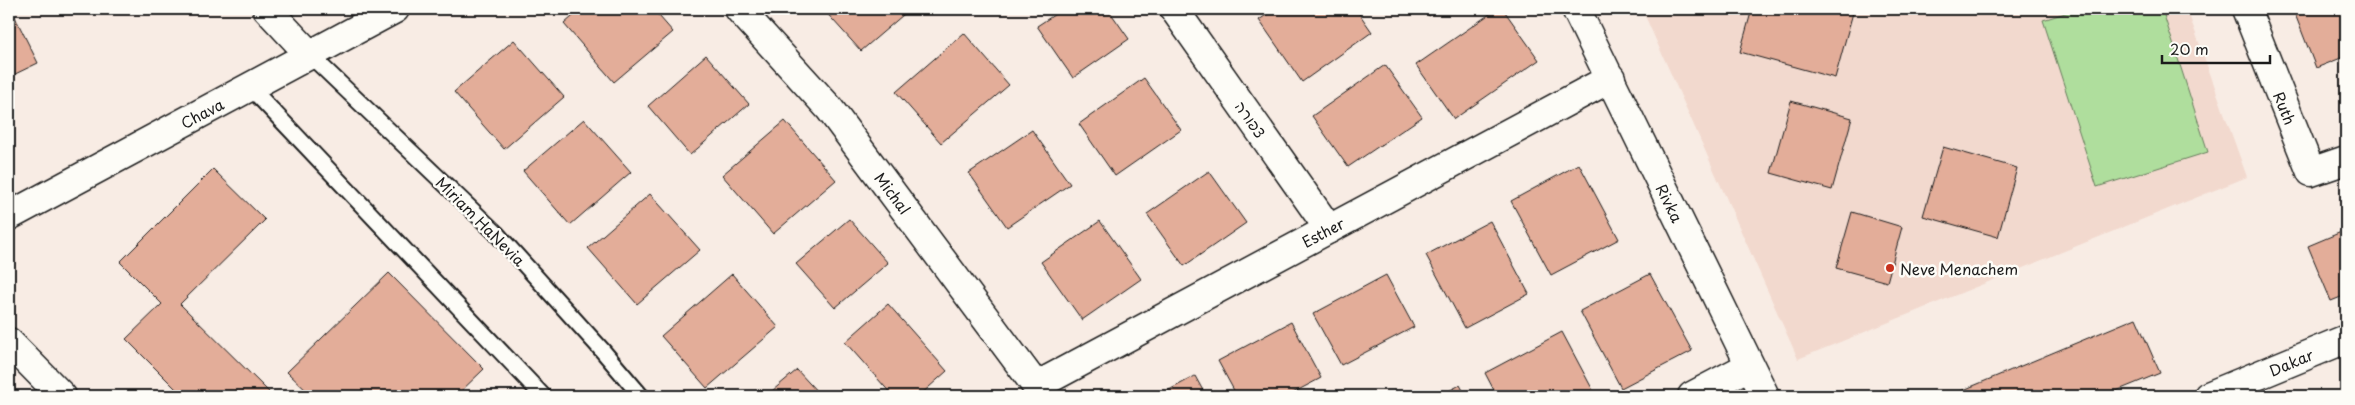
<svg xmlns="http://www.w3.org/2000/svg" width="2355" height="405" font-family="'Playpen Sans','Playpen Sans Hebrew',sans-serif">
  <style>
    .built { fill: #f2d9ce }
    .green { fill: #afde9d; stroke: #667d5c }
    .building { fill: #e3ad99; stroke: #1c1c1c }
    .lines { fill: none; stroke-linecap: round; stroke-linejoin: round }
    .lane-casing { stroke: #1c1c1c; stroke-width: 19 }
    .street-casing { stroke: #1c1c1c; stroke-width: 31 }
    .secondary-casing { stroke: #1c1c1c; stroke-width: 31 }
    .lane { stroke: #fdfcf7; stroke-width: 15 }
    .street { stroke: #fdfcf7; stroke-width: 28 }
    .secondary { stroke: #fdfcf7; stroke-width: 28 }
    .poi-dot { fill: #c8321e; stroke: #fdfcf7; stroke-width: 2 }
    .labels { text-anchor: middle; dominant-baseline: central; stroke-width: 5; stroke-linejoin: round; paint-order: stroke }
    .street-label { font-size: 15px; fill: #1c1c1c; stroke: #fdfcf7 }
    .poi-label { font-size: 15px; fill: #1c1c1c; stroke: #fdfcf7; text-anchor: start }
  </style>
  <rect width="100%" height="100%" fill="#f8ece4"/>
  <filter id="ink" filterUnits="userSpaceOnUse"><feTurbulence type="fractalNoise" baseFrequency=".02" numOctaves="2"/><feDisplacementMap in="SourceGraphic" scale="10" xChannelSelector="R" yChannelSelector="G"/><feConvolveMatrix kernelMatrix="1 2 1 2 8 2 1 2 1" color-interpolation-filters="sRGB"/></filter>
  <g filter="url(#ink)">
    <polygon class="built" points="1642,9 2187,9 2247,177 1798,359"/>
    <polygon class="green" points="2078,9 2162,9 2208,152 2097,187 2043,20"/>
    <g class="building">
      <polygon points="9,9 11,9 38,63 9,77"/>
      <polygon points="581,9 653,9 673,32 614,82 564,24"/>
      <polygon points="823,9 910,9 861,51"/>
      <polygon points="1063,9 1108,9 1129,39 1073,78 1037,26"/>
      <polygon points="1275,9 1356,9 1372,32 1302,82 1259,20"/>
      <polygon points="1423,9 1439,9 1429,16"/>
      <polygon points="1497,9 1503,9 1539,60 1454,119 1416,65"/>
      <polygon points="1752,9 1854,9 1835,78 1740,52"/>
      <polygon points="2293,9 2346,9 2346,56 2316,68"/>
      <polygon points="964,33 1009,85 941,143 896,92"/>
      <polygon points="514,40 564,97 504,149 454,92"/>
      <polygon points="706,55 749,104 690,155 648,106"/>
      <polygon points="1385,65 1422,117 1348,167 1312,116"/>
      <polygon points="1144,78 1181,130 1115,176 1079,124"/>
      <polygon points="1791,101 1852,118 1832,190 1771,173"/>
      <polygon points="584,119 631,172 570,225 523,171"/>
      <polygon points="785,121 836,180 773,234 722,175"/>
      <polygon points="1032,130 1070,184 1007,227 969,173"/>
      <polygon points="1943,147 2017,168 1998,237 1923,216"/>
      <polygon points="1579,164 1619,239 1551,275 1511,201"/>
      <polygon points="213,169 265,220 180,304 269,392 266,396 183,396 126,339 162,304 120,262"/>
      <polygon points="1209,171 1246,223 1184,266 1147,214"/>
      <polygon points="650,194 700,250 637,304 588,248"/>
      <polygon points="1852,212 1902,227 1887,282 1836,268"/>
      <polygon points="849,219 888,263 835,308 796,264"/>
      <polygon points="1100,221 1141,279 1082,320 1041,262"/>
      <polygon points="1490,221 1529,294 1465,328 1426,255"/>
      <polygon points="2346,230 2346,295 2331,301 2308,246"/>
      <polygon points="389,273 484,369 456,396 312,396 287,372"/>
      <polygon points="732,274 778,327 707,388 661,336"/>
      <polygon points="1650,274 1692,351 1621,388 1580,311"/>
      <polygon points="1386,275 1414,327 1341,365 1313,314"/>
      <polygon points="888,304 947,371 919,396 893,396 845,342"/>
      <polygon points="2136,318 2160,373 2104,396 1949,396"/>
      <polygon points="1291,322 1321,378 1287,396 1237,396 1218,361"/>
      <polygon points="1562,332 1596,396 1497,396 1485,373"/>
      <polygon points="797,370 821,396 766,396"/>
      <polygon points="1195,376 1206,396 1158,396"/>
      <polygon points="1460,385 1466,396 1439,396"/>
    </g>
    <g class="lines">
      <defs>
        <g id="lane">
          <polyline points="310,55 496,233 602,350 641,396"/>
          <polyline points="250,87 543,396"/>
        </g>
        <g id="street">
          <polyline points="267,9 310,55"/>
          <polyline points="739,9 829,108 1036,386 1611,78"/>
          <polyline points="1174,9 1329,229"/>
          <polyline points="1576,9 1765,396"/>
          <polyline points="2246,9 2311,172 2346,160"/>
          <polyline points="1692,396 1749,366"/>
          <polyline points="2208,396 2346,339"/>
        </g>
        <g id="secondary">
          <polyline points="9,216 395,9"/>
          <polyline points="9,342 62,396"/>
        </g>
      </defs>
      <use href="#lane" class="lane-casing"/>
      <use href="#street" class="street-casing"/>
      <use href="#secondary" class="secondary-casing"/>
      <use href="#lane" class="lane"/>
      <use href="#street" class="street"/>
      <use href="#secondary" class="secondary"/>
    </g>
  </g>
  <circle class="poi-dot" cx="1890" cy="268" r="5"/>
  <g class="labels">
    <g class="street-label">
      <text transform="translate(2285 108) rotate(68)">Ruth</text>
      <text transform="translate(202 113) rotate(-28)">Chava</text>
      <text transform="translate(1251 119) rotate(55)">צפורה</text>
      <text transform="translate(893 193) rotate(53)">Michal</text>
      <text transform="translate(1670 203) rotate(64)">Rivka</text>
      <text transform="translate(481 221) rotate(45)">Miriam HaNevia</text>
      <text transform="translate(1323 232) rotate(-28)">Esther</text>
      <text transform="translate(2291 362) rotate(-23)">Dakar</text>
    </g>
    <g class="poi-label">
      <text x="1900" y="268">Neve Menachem</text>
    </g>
  </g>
  <rect width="2355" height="405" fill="none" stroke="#fdfcf7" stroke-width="30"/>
  <rect x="15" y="15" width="2325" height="375" fill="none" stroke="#1c1c1c" stroke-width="2" filter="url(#ink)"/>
  <path d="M2162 55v8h108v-8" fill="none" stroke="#1c1c1c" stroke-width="2.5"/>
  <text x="2170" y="55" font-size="15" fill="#1c1c1c" stroke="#fdfcf7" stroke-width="4" paint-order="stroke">20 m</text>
</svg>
